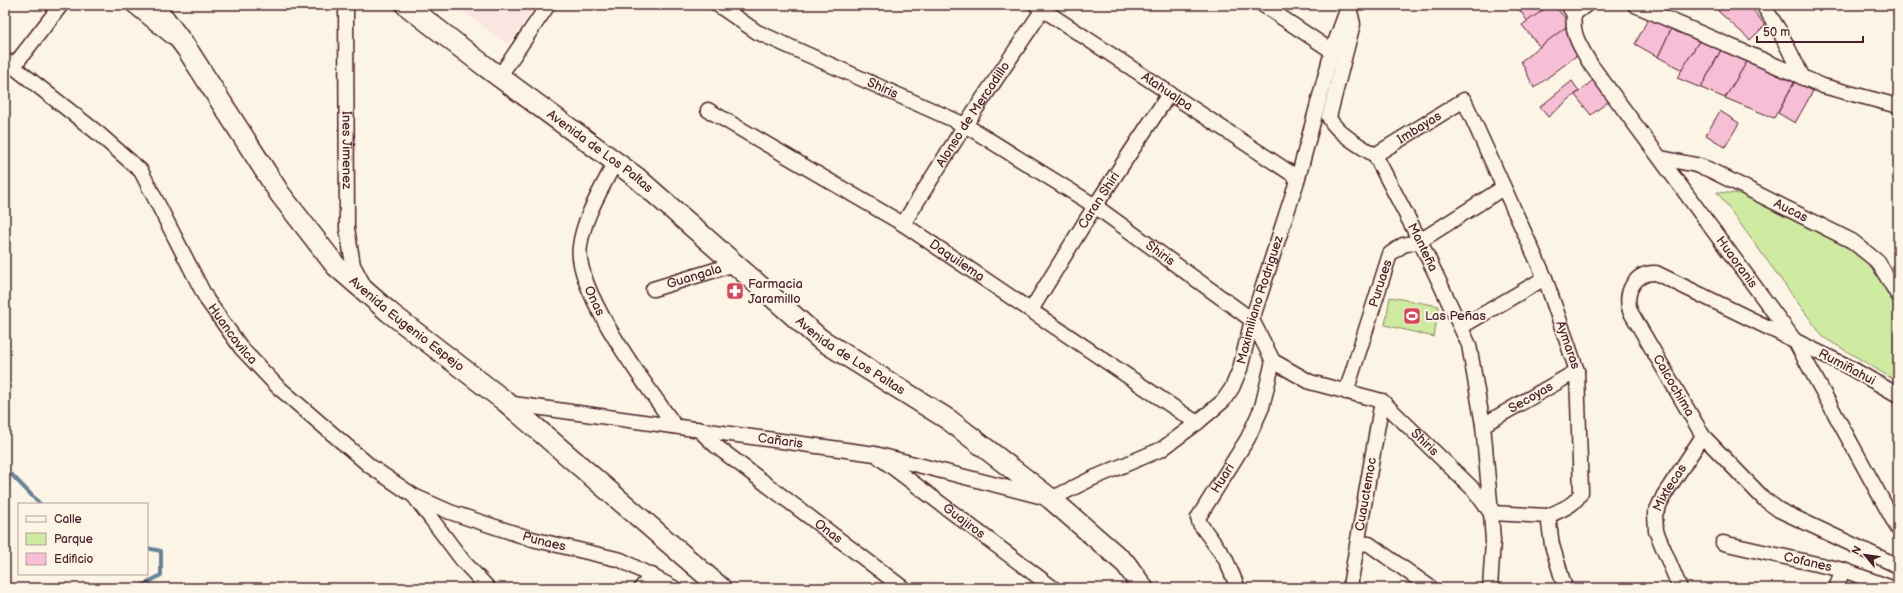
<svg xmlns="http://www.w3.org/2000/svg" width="1903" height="593" font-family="'Balsamiq Sans',sans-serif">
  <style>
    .built { fill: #fae5e0 }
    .green { fill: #cfeaa1; stroke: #8c8466 }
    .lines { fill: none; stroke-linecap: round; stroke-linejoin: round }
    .stream { stroke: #698297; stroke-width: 4 }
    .building { fill: #f7bfd5; stroke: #4a1f2b }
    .street-casing { stroke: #4a1f2b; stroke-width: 17 }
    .secondary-casing { stroke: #4a1f2b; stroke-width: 23 }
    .street { stroke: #fcf5e5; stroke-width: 14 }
    .secondary { stroke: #fcf5e5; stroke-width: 20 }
    .labels { text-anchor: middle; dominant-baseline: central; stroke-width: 4; stroke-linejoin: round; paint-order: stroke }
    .street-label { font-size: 13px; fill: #4a1f2b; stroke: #fcf5e5 }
    .poi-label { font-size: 13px; fill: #4a1f2b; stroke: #fcf5e5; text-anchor: start }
  </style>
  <rect width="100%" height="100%" fill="#fcf5e5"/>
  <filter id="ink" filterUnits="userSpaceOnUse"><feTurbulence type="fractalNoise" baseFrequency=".025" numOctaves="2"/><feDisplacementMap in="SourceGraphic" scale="8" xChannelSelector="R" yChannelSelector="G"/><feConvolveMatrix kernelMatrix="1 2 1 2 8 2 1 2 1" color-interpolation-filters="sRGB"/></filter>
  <g filter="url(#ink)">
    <polygon class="built" points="455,5 536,5 508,45"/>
    <g class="green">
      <polygon points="1717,192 1741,194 1874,261 1898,298 1898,382 1823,337"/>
      <polygon points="1390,297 1439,306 1434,337 1385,325"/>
    </g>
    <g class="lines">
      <g class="stream">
        <polyline points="5,475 12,475 40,504"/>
        <polyline points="138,588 161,575 161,551 147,548"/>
      </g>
    </g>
    <g class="building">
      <polygon points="1525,5 1550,5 1528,22 1519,9"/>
      <polygon points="1550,5 1554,5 1570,24 1540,47 1522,25"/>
      <polygon points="1727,5 1749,5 1765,25 1750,40 1718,11"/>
      <polygon points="1649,17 1671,29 1658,57 1635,44"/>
      <polygon points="1570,24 1580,53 1534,88 1521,61"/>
      <polygon points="1671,29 1699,41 1682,70 1658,57"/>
      <polygon points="1699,41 1721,50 1701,88 1677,78"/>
      <polygon points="1721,50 1748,60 1725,98 1701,88"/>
      <polygon points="1748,60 1795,81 1774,118 1725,98"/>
      <polygon points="1598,76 1614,97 1591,115 1575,95"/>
      <polygon points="1572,81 1579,91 1548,117 1540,107"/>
      <polygon points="1795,81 1813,91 1795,123 1778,113"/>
      <polygon points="1720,111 1739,123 1725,147 1706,135"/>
    </g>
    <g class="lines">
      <defs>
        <g id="street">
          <polyline points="133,5 171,36"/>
          <path id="s1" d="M346,5L347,228L353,265L364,286"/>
          <path id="s2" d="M718,5L757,32L965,125L1095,206L1252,320L1273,361L1310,382L1382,401L1474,490L1491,513"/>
          <path id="s3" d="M1036,5L1298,178"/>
          <polyline points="1263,5 1332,51"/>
          <path id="s4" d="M1568,5L1574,14C1571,35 1581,47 1591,65L1795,341L1898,529"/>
          <polyline points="1635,5 1823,86 1898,106"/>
          <polyline points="1763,5 1779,30 1803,78"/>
          <path id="s5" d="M1349,7L1353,24L1329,117C1334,131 1361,147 1375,155L1420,241L1469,345L1483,425L1491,513L1493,541L1490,588"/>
          <polyline points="1574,14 1586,5"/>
          <path id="s6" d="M5,60L99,134L141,171L207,300L242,349L277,386L321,424L370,466L414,496L463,561L488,588"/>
          <polyline points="13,67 61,5"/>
          <polyline points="499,77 548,5"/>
          <path id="s7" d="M708,110L903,224L1197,423"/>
          <path id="s8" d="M1375,155L1464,100L1545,278L1577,371L1581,492C1575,506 1560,510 1548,516L1552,545L1565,588"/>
          <path id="s9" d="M1661,158L1696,165L1708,169L1852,241L1878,262L1898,295"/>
          <path id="s10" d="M615,162C602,189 584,216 580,246C573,290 649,389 675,426"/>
          <path id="s11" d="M903,224L965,125L1046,5"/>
          <path id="s12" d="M653,289L735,264"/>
          <path id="s13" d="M1031,310L1095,206L1169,94"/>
          <polyline points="1461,327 1545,278"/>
          <path id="s14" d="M1346,392L1390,254L1403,245L1420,241L1503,188"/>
          <path id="s15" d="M1898,395L1847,366L1656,273C1635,272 1624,292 1630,311L1703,436L1764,499L1779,510L1898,566"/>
          <path id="s16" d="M506,403L875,454L1051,499L1091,479L1162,449L1197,423L1223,401L1232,388L1240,369L1252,320L1298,178L1332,51L1349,5"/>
          <path id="s17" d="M1483,425L1577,371"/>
          <path id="s18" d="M698,429L716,446L903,588"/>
          <path id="s19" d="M880,458L1053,588"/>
          <path id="s20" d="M416,497L450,512L532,539L621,560L674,588"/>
          <polyline points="1491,513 1548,516"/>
          <polyline points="1358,543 1369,544 1431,588"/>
          <path id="s21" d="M1723,543L1843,570L1892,588"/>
          <polyline points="641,588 652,575"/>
          <path id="s22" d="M1238,588L1225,558L1200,524L1198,518L1248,438L1262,407L1273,361"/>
          <path id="s23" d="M1351,588V580L1382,401"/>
          <path id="s24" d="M1680,588L1656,531L1655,514L1664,495L1703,436"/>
          <polyline points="1836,588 1843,570"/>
        </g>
        <g id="secondary">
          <path id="s25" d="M154,5L187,49L280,194L336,266L389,312L506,402L721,588"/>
          <path id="s26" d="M406,5L486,67L636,177L820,339L949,420L1051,499L1126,564L1143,588"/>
        </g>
      </defs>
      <use href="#street" class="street-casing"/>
      <use href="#secondary" class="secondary-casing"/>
      <use href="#street" class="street"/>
      <use href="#secondary" class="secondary"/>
    </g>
  </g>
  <defs>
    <symbol id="pharmacy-square" viewBox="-11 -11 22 22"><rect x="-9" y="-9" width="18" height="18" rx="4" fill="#d1495b" stroke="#fcf5e5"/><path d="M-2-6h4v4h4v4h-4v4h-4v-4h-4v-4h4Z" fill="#fff"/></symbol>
    <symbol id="stadium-square" viewBox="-11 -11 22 22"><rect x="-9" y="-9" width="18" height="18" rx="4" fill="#d1495b" stroke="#fcf5e5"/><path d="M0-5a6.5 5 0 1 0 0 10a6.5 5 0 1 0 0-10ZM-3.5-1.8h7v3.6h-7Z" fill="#fff"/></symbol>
  </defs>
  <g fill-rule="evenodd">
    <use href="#pharmacy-square" x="725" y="281" width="20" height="20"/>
    <use href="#stadium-square" x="1402" y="306" width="20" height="20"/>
  </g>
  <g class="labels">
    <g class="street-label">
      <text stroke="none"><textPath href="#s2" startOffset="185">Shiris</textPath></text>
      <text stroke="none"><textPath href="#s3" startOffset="157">Atahualpa</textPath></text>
      <text stroke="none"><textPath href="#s11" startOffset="130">Alonso de Mercadillo</textPath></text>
      <text stroke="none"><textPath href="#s8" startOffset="52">Imbayas</textPath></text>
      <text stroke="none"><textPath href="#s1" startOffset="145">Ines Jimenez</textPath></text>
      <text stroke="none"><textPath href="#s26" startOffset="243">Avenida de Los Paltas</textPath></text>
      <text stroke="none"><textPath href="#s13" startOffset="129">Caran Shiri</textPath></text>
      <text stroke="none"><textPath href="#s9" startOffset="141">Aucas</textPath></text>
      <text stroke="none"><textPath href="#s5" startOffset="278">Manteña</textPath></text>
      <text stroke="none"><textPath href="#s2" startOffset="509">Shiris</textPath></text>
      <text stroke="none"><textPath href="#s7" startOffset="291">Daquilema</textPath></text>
      <text stroke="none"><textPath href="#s4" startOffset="311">Huaoranis</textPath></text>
      <text stroke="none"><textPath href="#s12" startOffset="43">Guangala</textPath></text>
      <text stroke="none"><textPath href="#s14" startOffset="114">Puruaes</textPath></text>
      <text stroke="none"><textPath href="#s16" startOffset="862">Maximiliano Rodriguez</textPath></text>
      <text stroke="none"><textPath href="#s10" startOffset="149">Onas</textPath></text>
      <text stroke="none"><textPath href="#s25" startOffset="410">Avenida Eugenio Espejo</textPath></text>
      <text stroke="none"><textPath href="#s6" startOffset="363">Huancavilca</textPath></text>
      <text stroke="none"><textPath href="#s8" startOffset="371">Aymaras</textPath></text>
      <text stroke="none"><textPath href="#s26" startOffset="567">Avenida de Los Paltas</textPath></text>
      <text transform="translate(1847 367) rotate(28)">Rumiñahui</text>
      <text stroke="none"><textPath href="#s15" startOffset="412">Calcochima</textPath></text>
      <text stroke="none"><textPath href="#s17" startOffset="55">Secoyas</textPath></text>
      <text stroke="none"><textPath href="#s16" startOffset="277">Cañaris</textPath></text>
      <text stroke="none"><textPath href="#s2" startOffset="845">Shiris</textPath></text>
      <text stroke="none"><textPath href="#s22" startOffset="128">Huari</textPath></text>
      <text stroke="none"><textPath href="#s24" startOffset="109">Mixtecas</textPath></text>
      <text stroke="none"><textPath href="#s23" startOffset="95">Cuauctemoc</textPath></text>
      <text stroke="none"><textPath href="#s19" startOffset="105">Guajiros</textPath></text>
      <text stroke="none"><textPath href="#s18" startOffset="166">Onas</textPath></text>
      <text stroke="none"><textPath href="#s20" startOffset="136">Punaes</textPath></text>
      <text stroke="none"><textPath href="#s21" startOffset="87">Cofanes</textPath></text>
    </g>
    <g class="poi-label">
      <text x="748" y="284">Farmacia<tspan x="748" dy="15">Jaramillo</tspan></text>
      <text x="1425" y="316">Las Peñas</text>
    </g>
  </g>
  <rect width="1903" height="593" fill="none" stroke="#fcf5e5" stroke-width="20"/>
  <rect x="10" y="10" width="1883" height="573" fill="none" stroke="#4a1f2b" stroke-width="1.5" filter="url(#ink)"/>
  <rect x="18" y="503" width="130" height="72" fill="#fcf5e5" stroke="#b59f9b"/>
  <rect x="26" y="516" width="20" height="6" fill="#fcf5e5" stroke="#b59f9b"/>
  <text x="54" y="523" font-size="12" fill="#4a1f2b">Calle</text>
  <rect x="26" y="533" width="20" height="12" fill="#cfeaa1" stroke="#b59f9b"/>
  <text x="54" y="543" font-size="12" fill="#4a1f2b">Parque</text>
  <rect x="26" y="553" width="20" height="12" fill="#f7bfd5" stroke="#b59f9b"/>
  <text x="54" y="563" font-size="12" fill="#4a1f2b">Edificio</text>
  <g transform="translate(1865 555) rotate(299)" stroke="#fcf5e5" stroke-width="3" paint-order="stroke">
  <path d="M0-3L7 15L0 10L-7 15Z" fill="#4a1f2b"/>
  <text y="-6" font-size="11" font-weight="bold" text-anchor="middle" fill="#4a1f2b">N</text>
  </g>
  <path d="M1757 36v6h106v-6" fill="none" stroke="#4a1f2b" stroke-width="2"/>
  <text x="1763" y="36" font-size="12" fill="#4a1f2b" stroke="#fcf5e5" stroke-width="3" paint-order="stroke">50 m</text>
</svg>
